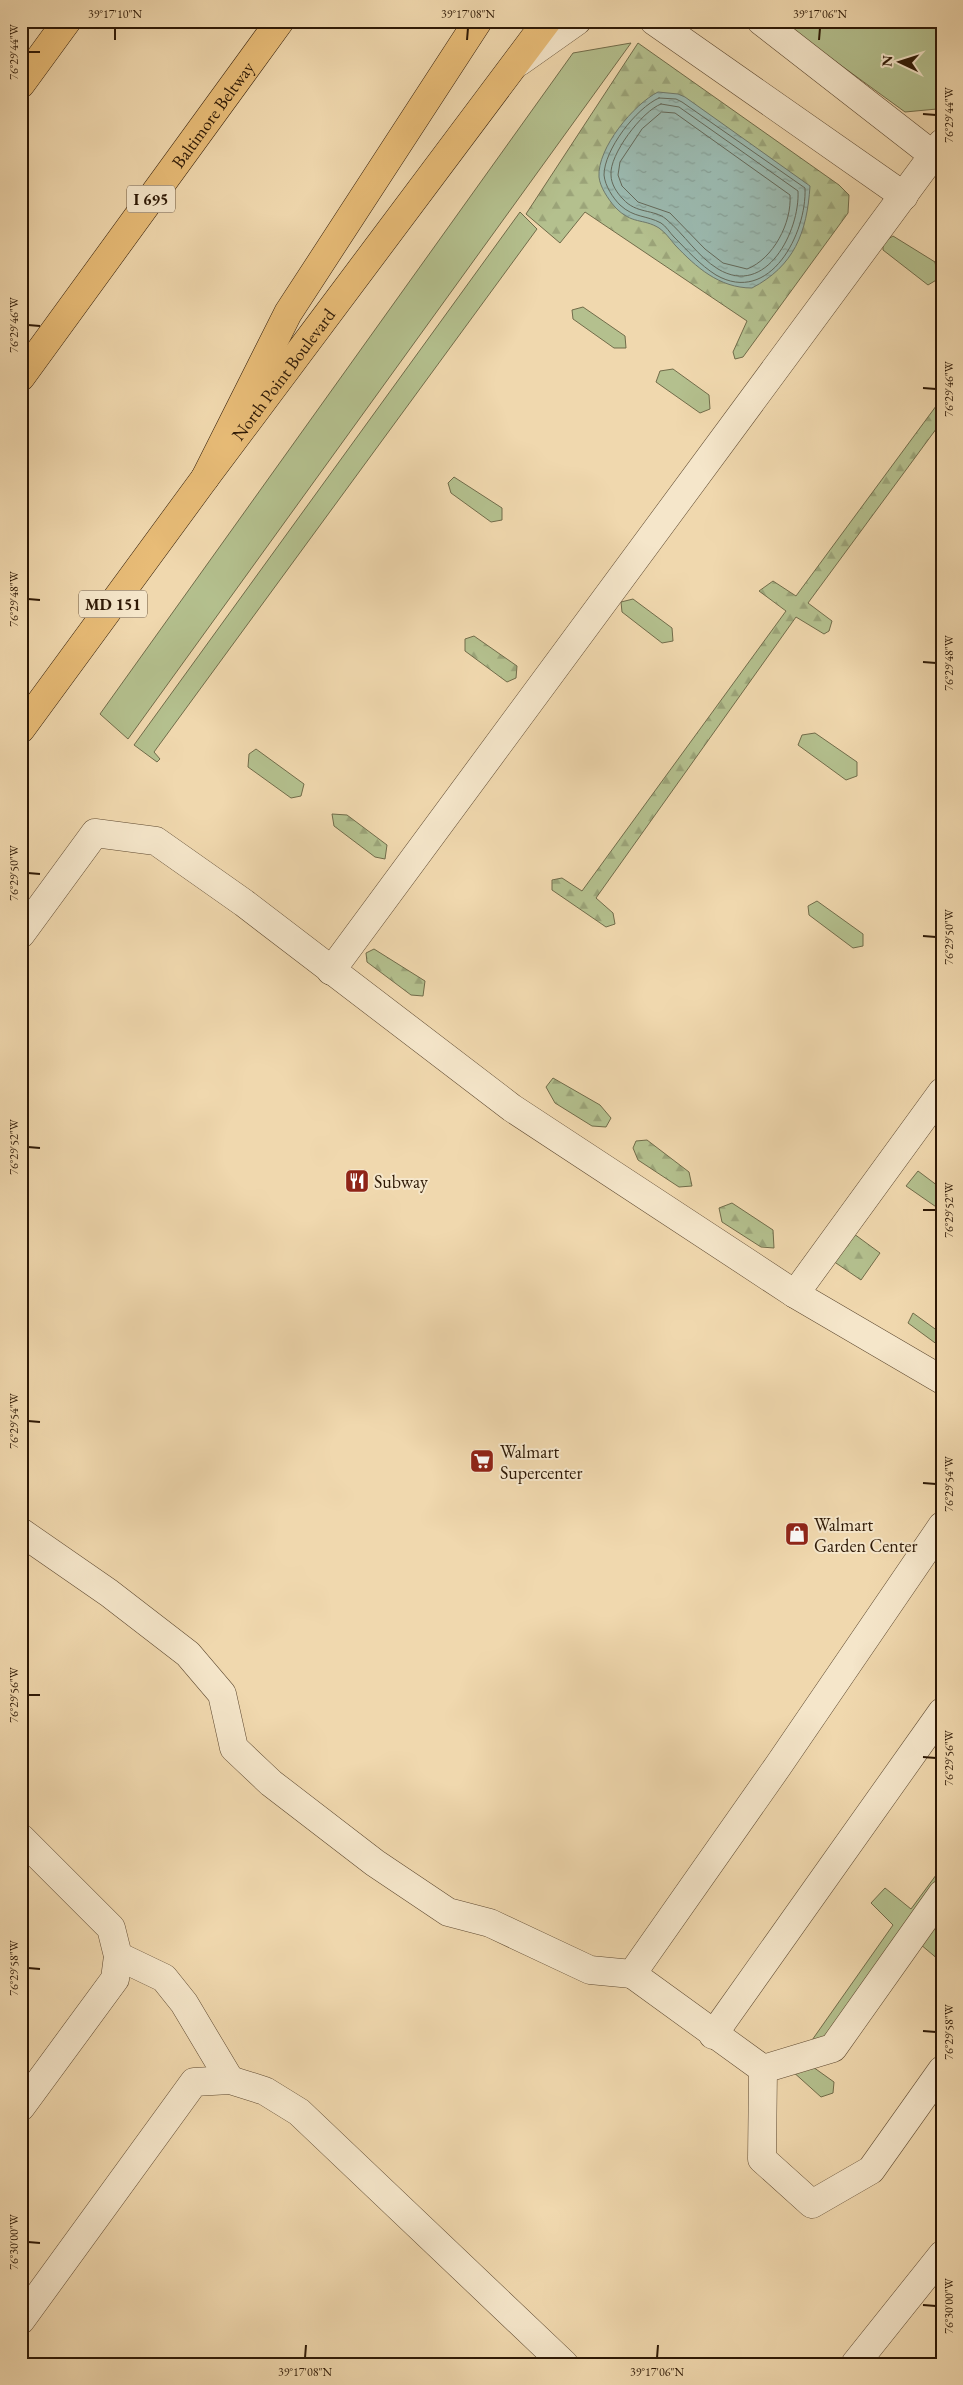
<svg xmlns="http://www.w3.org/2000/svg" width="963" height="2385" font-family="'EB Garamond',serif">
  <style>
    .green { fill: #b4c08e; stroke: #716c4a }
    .forest { fill: url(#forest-firs); stroke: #716c4a }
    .water { fill: url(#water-ripples); stroke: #6f796b }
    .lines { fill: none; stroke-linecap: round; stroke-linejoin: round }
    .shore { stroke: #64695a; stroke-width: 1 }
    .minor-casing { stroke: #5e4930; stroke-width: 29 }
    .major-casing { stroke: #2e1906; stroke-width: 29 }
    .highway-casing { stroke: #2e1906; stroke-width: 29 }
    .minor { stroke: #f5e6ca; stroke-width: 28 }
    .major { stroke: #e8bc77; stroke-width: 28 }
    .highway { stroke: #e8bc77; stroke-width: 28 }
    .ticks { fill: none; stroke: #2e1906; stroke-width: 2 }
    .labels { text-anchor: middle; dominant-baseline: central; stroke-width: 4; stroke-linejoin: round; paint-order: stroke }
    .shield { fill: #f5e6ca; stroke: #6a5641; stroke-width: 1 }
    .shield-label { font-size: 16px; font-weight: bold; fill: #2e1906 }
    .street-label { font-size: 18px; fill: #2e1906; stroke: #f5e6ca }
    .poi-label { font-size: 18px; fill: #2e1906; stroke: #f5e6ca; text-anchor: start }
    .neatline { fill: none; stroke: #2e1906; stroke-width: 2 }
    .ticks-label { font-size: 12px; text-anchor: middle; fill: #2e1906 }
  </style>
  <defs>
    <pattern id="forest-firs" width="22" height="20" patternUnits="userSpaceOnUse" patternTransform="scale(1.25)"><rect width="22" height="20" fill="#b4c08e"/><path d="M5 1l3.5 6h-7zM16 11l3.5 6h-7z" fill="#9ba479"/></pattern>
    <pattern id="water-ripples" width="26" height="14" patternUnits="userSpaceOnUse" patternTransform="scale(1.25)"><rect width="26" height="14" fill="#9bb9af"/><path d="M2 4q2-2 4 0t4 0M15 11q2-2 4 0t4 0" fill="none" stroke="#869e95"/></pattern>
  </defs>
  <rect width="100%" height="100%" fill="#f0d8ae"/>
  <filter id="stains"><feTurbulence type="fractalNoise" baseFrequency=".004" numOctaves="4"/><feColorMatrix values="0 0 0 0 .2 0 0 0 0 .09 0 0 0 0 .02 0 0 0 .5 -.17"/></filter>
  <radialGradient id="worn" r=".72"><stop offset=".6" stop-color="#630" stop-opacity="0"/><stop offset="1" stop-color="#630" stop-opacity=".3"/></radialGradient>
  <g class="green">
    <polygon points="780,21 942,21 942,102 937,109 905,112"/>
    <polygon points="631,43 128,739 100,714 573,53"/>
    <polygon points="520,212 537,229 154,752 160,759 157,762 134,745"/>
    <polygon points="893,236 935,262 938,279 928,285 883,250 883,242"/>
    <polygon points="583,307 625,336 626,348 614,348 573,319 572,310"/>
    <polygon points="673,369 709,395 710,409 700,413 656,382 660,371"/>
    <polygon points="454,477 502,508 502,520 491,522 451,493 448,483"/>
    <polygon points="633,599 672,628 673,641 662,643 622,612 621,602"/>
    <polygon points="815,733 857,762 857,776 846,780 798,745 802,735"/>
    <polygon points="256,749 304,784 301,796 291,798 248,767 249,754"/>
    <polygon points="817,901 863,934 863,946 853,948 809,915 808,906"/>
    <polygon points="918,1171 942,1189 942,1211 906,1186"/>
    <polygon points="913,1313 942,1334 942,1348 908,1323"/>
    <polygon points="942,1867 942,1890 923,1916 942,1932 942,1956 939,1960 908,1934 813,2067 834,2082 833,2093 821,2097 791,2070 893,1925 871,1903 885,1888 911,1909"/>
  </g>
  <g class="forest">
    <polygon points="638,43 839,185 849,195 848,213 743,357 735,359 733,352 747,321 585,212 560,243 526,214"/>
    <polygon points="942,398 942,421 808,603 832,621 829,631 824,634 796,617 596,898 613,913 615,924 606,927 552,890 552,880 562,878 582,891 786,611 759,591 773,581 796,596"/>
    <polygon points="474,636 517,666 516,678 507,682 465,651 465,639"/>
    <polygon points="332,814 347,815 387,845 385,859 375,857 334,826"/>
    <polygon points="374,949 425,981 423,996 411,995 367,962 366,953"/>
    <polygon points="553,1078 600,1105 611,1118 606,1127 592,1126 555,1103 546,1087"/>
    <polygon points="647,1140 689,1172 692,1186 679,1187 638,1160 633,1148 636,1141"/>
    <polygon points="732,1203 773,1230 774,1248 761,1247 722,1222 719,1208"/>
    <polygon points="850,1231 880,1253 861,1280 833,1261"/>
  </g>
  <path class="water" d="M658,92L678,94L685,97L810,186C807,233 794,266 752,288C719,288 696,267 675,245C670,239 665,232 659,228C643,218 632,225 615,207C608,199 600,187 599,177C597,148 634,104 658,92Z"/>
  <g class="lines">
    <g class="shore">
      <path d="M659,98L676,99L682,102L805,188C807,233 770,306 716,275C700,265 687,250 674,237C670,233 666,226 661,223C646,215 634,218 620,205C613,198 605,186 604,175C604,150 636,108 659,98Z"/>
      <path d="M661,104L679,107L798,191C800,231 766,298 718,269C697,256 685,235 666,219C654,209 636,214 623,199C617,193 611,184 611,175C609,155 642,111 661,104Z"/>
      <path d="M662,112L675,113L790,195C792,223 773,259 747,269L723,263L705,249L670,213L638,202L622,186L618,175L620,162L642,129Z"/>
    </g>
    <defs>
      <g id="minor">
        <polyline points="654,21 904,196"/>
        <polyline points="761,21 933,155"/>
        <polyline points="519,62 577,21"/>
        <polyline points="21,934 95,833 156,841 244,903 512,1108 795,1294 942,1380"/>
        <polyline points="331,971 942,143"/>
        <polyline points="795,1294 942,1092"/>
        <polyline points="21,1532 109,1593 188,1654 222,1694 234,1748 271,1783 375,1863 448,1912 490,1923 590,1970 632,1974 778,1766 942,1526"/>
        <polyline points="21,1838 111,1928 118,1956 115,1979 21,2107"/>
        <polyline points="118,1956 164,1978 184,2003 230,2080"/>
        <polyline points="632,1974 763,2069 762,2159 812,2204 871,2170 942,2070"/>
        <polyline points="713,2035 942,1712"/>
        <polyline points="763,2069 833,2048 942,1894"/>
        <polyline points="21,2320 194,2082 230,2080 265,2091 299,2112 564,2364"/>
        <polyline points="855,2364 942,2255"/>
      </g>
      <g id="major">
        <path id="s1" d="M21,729L205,478L547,21"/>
      </g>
      <g id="highway">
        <polyline points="21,84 67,21"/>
        <path id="s2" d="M21,377L280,21"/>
        <polyline points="205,478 288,313 478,21"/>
      </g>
    </defs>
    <use href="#minor" class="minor-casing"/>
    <use href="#major" class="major-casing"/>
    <use href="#highway" class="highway-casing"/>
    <use href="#minor" class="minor"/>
    <use href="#major" class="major"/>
    <use href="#highway" class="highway"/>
  </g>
  <path class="ticks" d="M115,40V28M467,40L468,28M819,40L820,28M28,52H40M923,114L936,115M28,325L40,326M923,388L936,389M28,599L40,600M923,662L936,663M28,873L40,874M923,936L936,937M28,1147L40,1148M923,1210H936M28,1421L40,1422M923,1483L936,1484M28,1695H40M923,1757L936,1758M28,1968L40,1969M923,2031L936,2032M28,2242L40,2243M923,2305L936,2306M305,2358L306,2345M657,2358L658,2345"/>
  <defs>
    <symbol id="restaurant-square" viewBox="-11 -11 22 22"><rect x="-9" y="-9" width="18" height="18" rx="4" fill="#8f2418" stroke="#f5e6ca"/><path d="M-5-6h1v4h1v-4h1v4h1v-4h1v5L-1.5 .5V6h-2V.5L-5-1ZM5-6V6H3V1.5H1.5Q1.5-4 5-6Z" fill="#fff"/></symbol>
    <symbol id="supermarket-square" viewBox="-11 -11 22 22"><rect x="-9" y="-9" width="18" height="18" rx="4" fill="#8f2418" stroke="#f5e6ca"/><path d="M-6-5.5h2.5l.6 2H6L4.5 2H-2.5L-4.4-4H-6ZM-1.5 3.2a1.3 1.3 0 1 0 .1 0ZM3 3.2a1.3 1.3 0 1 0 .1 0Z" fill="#fff"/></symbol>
    <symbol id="shop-square" viewBox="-11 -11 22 22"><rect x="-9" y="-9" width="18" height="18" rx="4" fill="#8f2418" stroke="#f5e6ca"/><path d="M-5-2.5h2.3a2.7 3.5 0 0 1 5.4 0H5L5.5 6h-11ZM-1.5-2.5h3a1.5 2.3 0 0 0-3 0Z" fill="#fff"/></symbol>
  </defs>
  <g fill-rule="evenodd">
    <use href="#restaurant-square" x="343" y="1167" width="28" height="28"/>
    <use href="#supermarket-square" x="468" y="1447" width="28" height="28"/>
    <use href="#shop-square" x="783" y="1520" width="28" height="28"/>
  </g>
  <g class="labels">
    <g class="shield">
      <rect x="127" y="185.5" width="48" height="27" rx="4"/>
      <rect x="79" y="590.5" width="68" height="27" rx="4"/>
    </g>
    <g class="shield-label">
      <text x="151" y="199">I 695</text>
      <text x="113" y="604">MD 151</text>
    </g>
    <g class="street-label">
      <text stroke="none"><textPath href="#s2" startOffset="325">Baltimore Beltway</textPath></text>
      <text stroke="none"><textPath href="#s1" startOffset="441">North Point Boulevard</textPath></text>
    </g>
    <g class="poi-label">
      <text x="374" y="1181">Subway</text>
      <text x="500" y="1451">Walmart<tspan x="500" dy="21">Supercenter</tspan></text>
      <text x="814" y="1524">Walmart<tspan x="814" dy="21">Garden Center</tspan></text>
    </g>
  </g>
  <rect width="963" height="2385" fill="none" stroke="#f0d8ae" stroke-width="55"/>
  <g transform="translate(900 62) rotate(274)" stroke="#f5e6ca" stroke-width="4" paint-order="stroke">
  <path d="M0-4L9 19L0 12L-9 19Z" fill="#2e1906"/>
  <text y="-8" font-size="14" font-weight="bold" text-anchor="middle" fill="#2e1906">N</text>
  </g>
  <rect x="28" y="28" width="908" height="2330" class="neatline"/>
  <g class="ticks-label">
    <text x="115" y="18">39°17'10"N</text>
    <text x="468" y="18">39°17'08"N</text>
    <text x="820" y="18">39°17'06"N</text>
    <text transform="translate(14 52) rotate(-90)" y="4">76°29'44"W</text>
    <text transform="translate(949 115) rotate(-90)" y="4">76°29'44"W</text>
    <text transform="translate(14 325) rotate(-90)" y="4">76°29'46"W</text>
    <text transform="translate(949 389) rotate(-90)" y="4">76°29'46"W</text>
    <text transform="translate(14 599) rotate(-90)" y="4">76°29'48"W</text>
    <text transform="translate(949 663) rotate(-90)" y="4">76°29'48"W</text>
    <text transform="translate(14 873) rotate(-90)" y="4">76°29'50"W</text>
    <text transform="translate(949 937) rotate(-90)" y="4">76°29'50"W</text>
    <text transform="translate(14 1147) rotate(-90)" y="4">76°29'52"W</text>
    <text transform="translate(949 1210) rotate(-90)" y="4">76°29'52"W</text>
    <text transform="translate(14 1421) rotate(-90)" y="4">76°29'54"W</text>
    <text transform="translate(949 1484) rotate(-90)" y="4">76°29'54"W</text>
    <text transform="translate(14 1695) rotate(-90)" y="4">76°29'56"W</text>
    <text transform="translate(949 1758) rotate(-90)" y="4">76°29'56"W</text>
    <text transform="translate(14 1968) rotate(-90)" y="4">76°29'58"W</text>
    <text transform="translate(949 2032) rotate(-90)" y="4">76°29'58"W</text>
    <text transform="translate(14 2242) rotate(-90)" y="4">76°30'00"W</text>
    <text transform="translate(949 2306) rotate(-90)" y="4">76°30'00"W</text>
    <text x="305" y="2376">39°17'08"N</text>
    <text x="657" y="2376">39°17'06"N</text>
  </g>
  <rect width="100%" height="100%" filter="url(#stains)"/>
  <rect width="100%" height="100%" fill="url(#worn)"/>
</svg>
